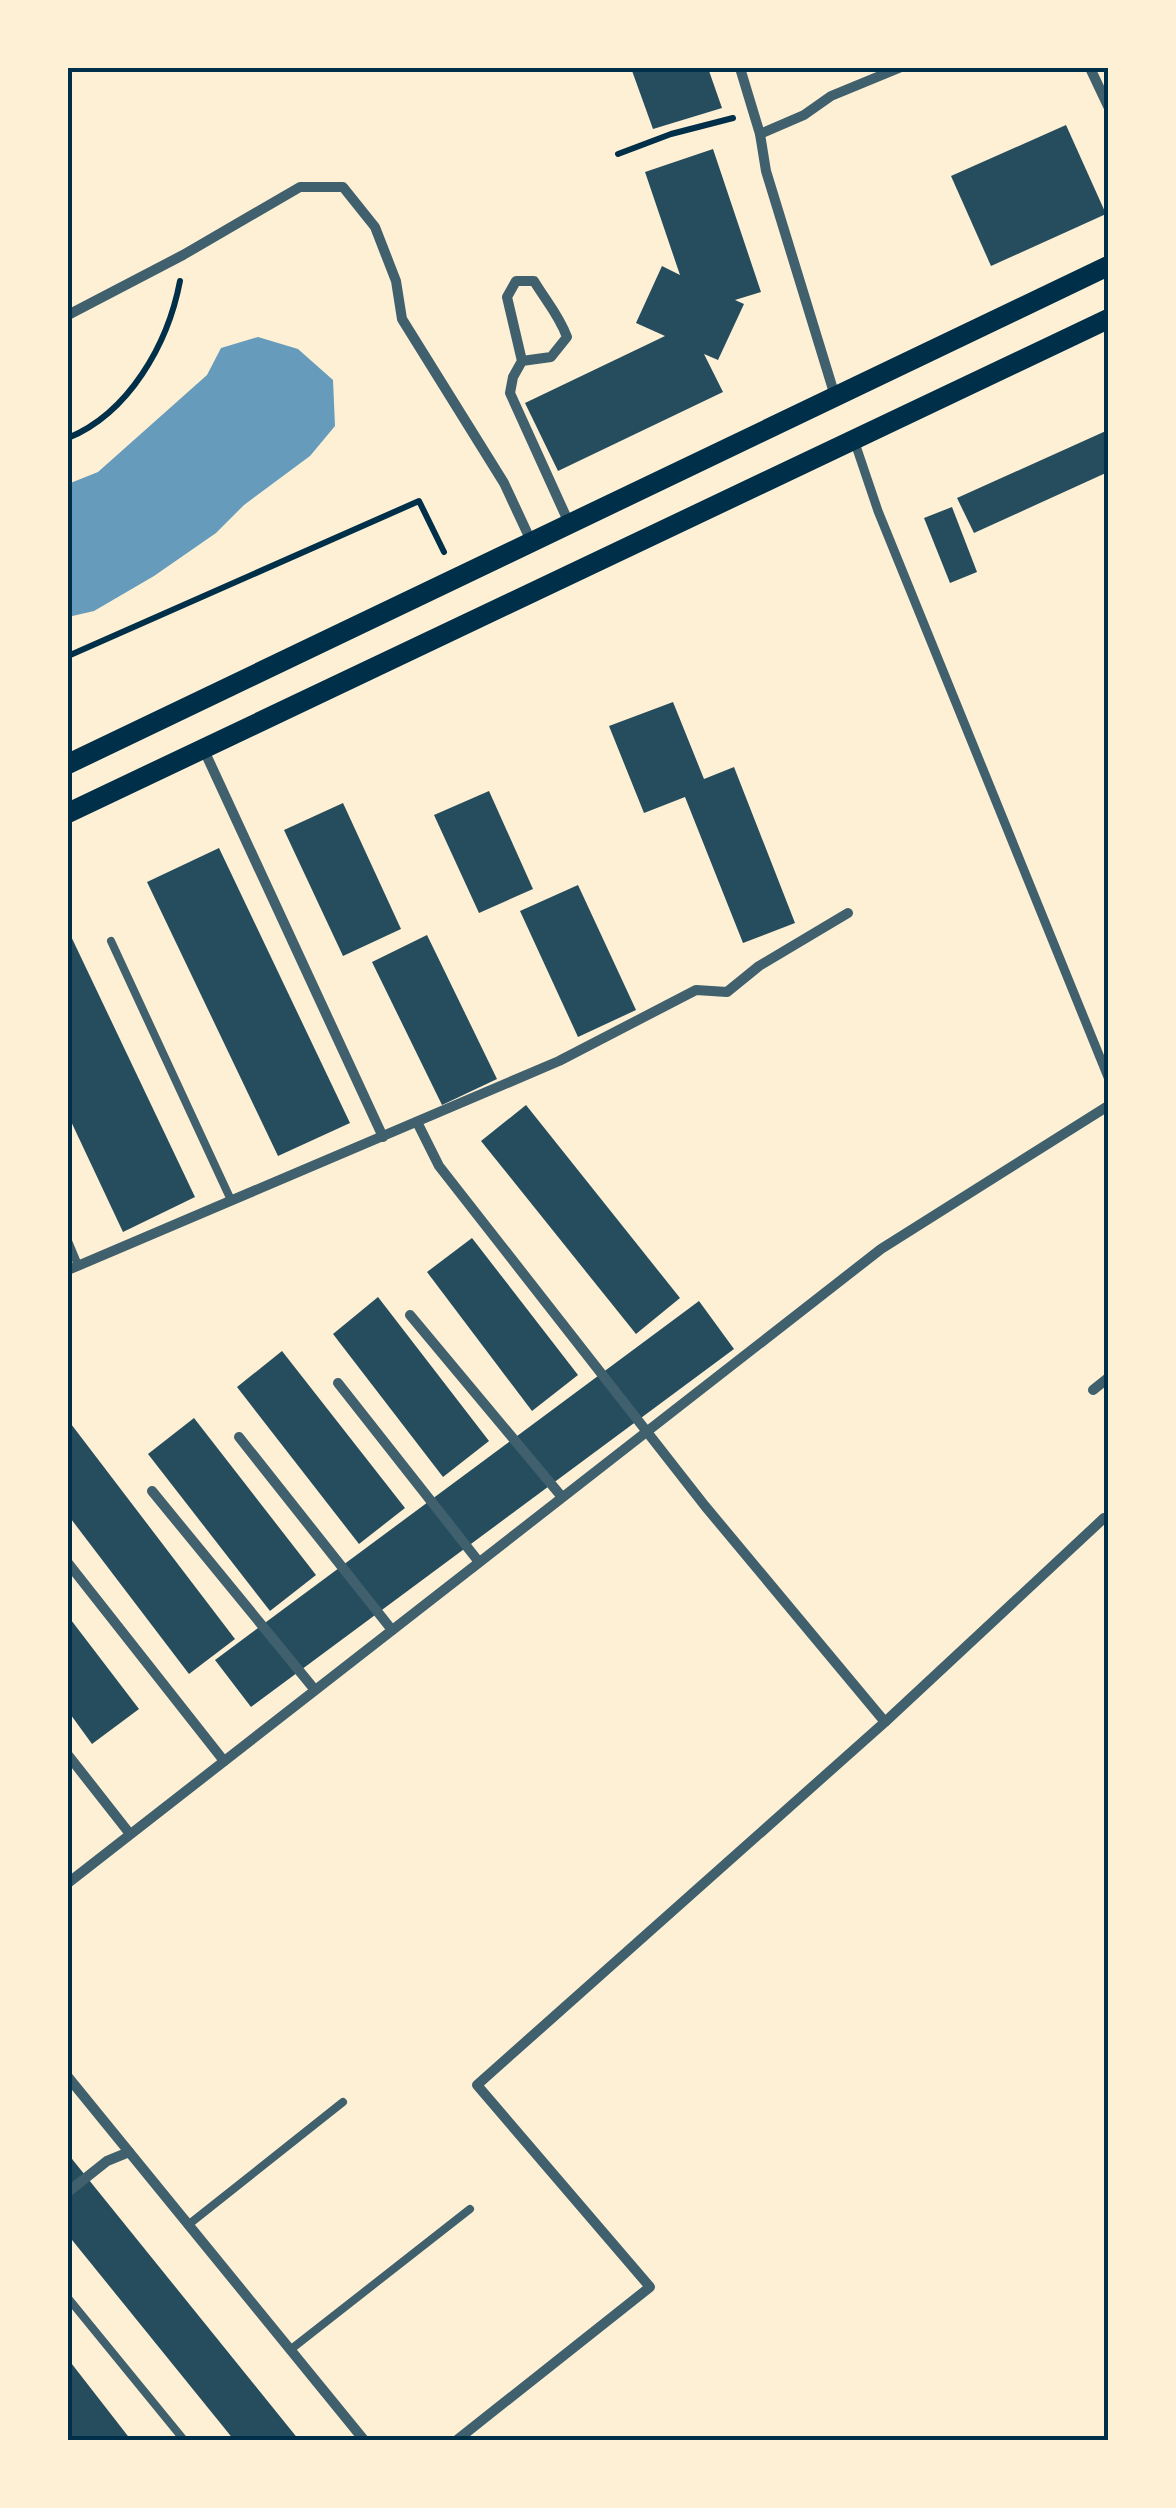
<svg xmlns="http://www.w3.org/2000/svg" width="1176" height="2508" font-family="'DejaVu Sans',sans-serif">
  <style>
    .water { fill: #669bbc }
    .building { fill: #264d5e }
    .lines { fill: none; stroke-linecap: round; stroke-linejoin: round }
    .path { stroke: #003049; stroke-width: 6 }
    .service { stroke: #3f606c; stroke-width: 8 }
    .pedestrian { stroke: #3f606c; stroke-width: 9 }
    .minor { stroke: #3f606c; stroke-width: 10 }
    .secondary { stroke: #003049; stroke-width: 20 }
    .neatline { fill: none; stroke: #003049; stroke-width: 4 }
  </style>
  <rect width="100%" height="100%" fill="#fdf0d5"/>
  <polygon class="water" points="258,337 298,349 333,380 335,426 310,456 244,505 216,533 154,576 94,611 68,617 68,484 98,472 207,375 221,348"/>
  <g class="building">
    <polygon points="631,68 708,68 722,108 653,129"/>
    <polygon points="1066,125 1106,214 991,266 951,176"/>
    <polygon points="713,149 761,292 735,300 744,304 718,360 704,354 723,392 558,471 525,403 665,336 636,323 662,266 680,275 645,172"/>
    <polygon points="1108,430 1108,472 974,533 957,498"/>
    <polygon points="952,507 977,572 950,583 924,518"/>
    <polygon points="673,702 704,779 734,767 795,923 743,943 685,797 644,813 609,726"/>
    <polygon points="489,791 533,889 479,913 434,815"/>
    <polygon points="343,803 401,929 343,956 284,830"/>
    <polygon points="219,848 350,1123 278,1156 147,882"/>
    <polygon points="578,885 636,1010 578,1037 520,911"/>
    <polygon points="68,930 195,1197 123,1232 68,1115"/>
    <polygon points="427,935 497,1079 442,1105 372,962"/>
    <polygon points="526,1105 680,1298 636,1334 481,1141"/>
    <polygon points="472,1238 578,1375 532,1411 427,1272"/>
    <polygon points="378,1297 489,1441 443,1477 333,1334"/>
    <polygon points="699,1301 734,1349 251,1707 215,1660"/>
    <polygon points="282,1351 405,1508 359,1544 237,1387"/>
    <polygon points="194,1418 316,1575 270,1611 148,1454"/>
    <polygon points="68,1420 235,1639 189,1674 68,1515"/>
    <polygon points="68,1616 139,1709 92,1744 68,1711"/>
    <polygon points="68,2154 299,2440 234,2440 68,2235"/>
    <polygon points="68,2359 131,2440 68,2440"/>
  </g>
  <g class="lines">
    <g class="path">
      <polyline points="618,154 671,134 733,118"/>
      <path d="M68,438C129,413 168,344 180,281"/>
      <polyline points="68,656 419,501 444,552"/>
    </g>
    <g class="service">
      <polyline points="111,941 231,1200"/>
      <polyline points="68,1241 78,1265"/>
      <polyline points="188,2225 343,2102"/>
      <polyline points="68,2298 184,2440"/>
      <polyline points="290,2350 470,2209"/>
    </g>
    <polyline class="pedestrian" points="854,440 878,511 1108,1077"/>
    <g class="minor">
      <polyline points="740,68 760,134 766,171 835,396"/>
      <polyline points="1090,68 1108,106"/>
      <polyline points="760,134 804,115 831,96 899,68"/>
      <polyline points="68,315 183,255 300,187 343,187 375,227 396,281 402,319 504,483 531,541"/>
      <path d="M522,361L551,357L567,337C559,315 546,301 534,281H516L507,297L522,361L513,377L510,393L569,523"/>
      <polyline points="203,748 383,1137"/>
      <polyline points="417,1122 439,1166 705,1506 885,1722"/>
      <polyline points="68,1270 559,1061 696,990 727,992 759,966 848,913"/>
      <polyline points="410,1315 562,1497"/>
      <polyline points="338,1383 479,1562"/>
      <polyline points="1093,1390 1108,1378"/>
      <polyline points="239,1437 392,1630"/>
      <polyline points="152,1491 315,1690"/>
      <polyline points="68,1563 224,1761"/>
      <polyline points="68,1755 130,1834"/>
      <polyline points="68,1883 881,1249 1108,1106"/>
      <polyline points="68,2077 364,2440"/>
      <polyline points="68,2192 107,2161 129,2152"/>
      <polyline points="457,2440 650,2287 477,2085 885,1722 1104,1518"/>
    </g>
    <g class="secondary">
      <polyline points="68,764 1108,266"/>
      <polyline points="68,813 1108,319"/>
    </g>
  </g>
  <rect width="1176" height="2508" fill="none" stroke="#fdf0d5" stroke-width="140"/>
  <rect x="70" y="70" width="1036" height="2368" class="neatline"/>
</svg>
